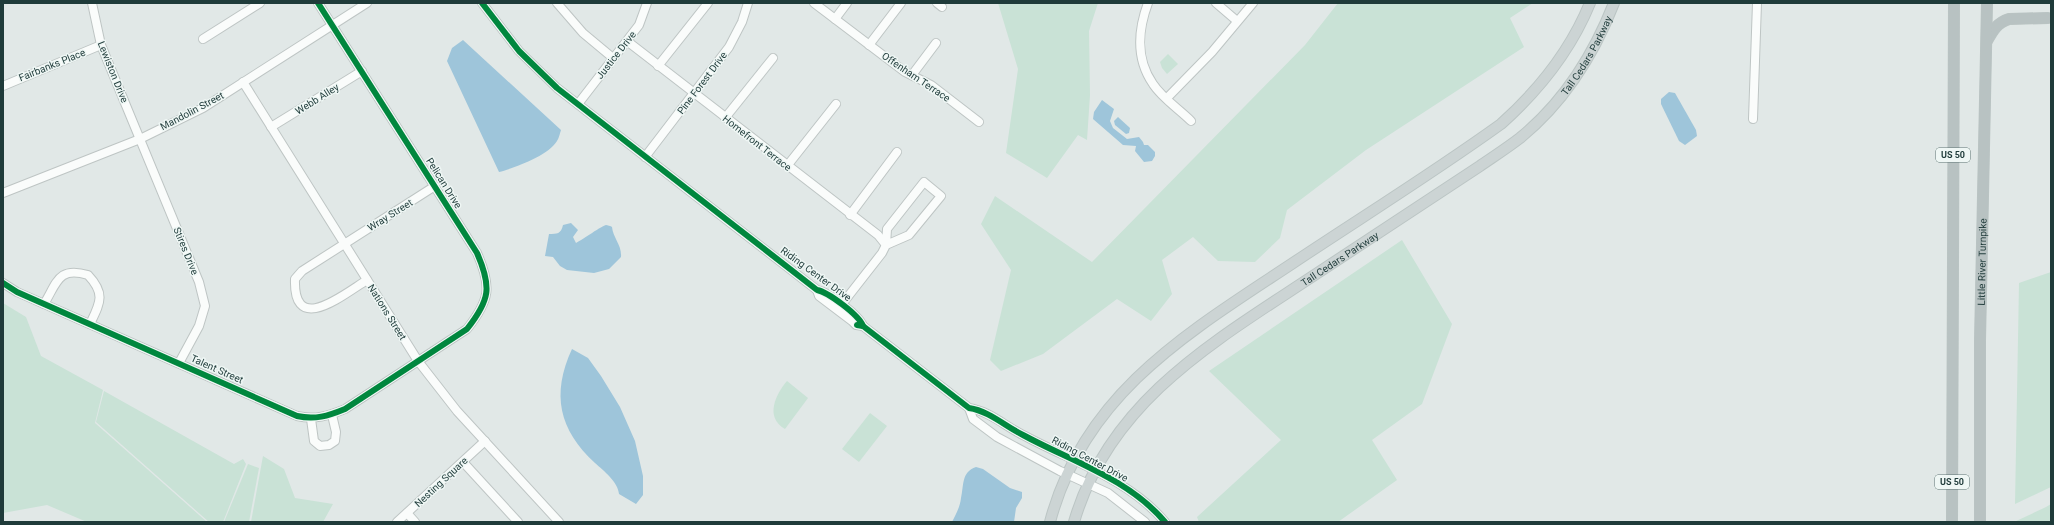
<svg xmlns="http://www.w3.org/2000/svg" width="2054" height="525" font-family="Roboto,sans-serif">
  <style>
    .green { fill: #c9e2d6 }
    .water { fill: #9ec5da }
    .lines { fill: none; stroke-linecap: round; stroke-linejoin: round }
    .minor-casing { stroke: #bec5c4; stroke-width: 10 }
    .major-casing { stroke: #bbc5c4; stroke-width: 12 }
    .highway-casing { stroke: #bbc5c4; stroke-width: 12 }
    .minor { stroke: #fafcfb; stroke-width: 8 }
    .major { stroke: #ccd4d4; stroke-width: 10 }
    .highway { stroke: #b8c2c2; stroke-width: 11 }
    .cycleway-casing { stroke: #eff7f5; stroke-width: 8 }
    .cycleway { stroke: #00873e; stroke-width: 6 }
    .labels { text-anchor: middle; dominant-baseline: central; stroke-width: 3; stroke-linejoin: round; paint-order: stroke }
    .shield { fill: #eff7f5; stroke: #5d7372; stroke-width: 1 }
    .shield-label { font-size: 9px; font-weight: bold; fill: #1f3b3a }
    .street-label { font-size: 10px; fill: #1f3b3a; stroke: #eff7f5 }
  </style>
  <rect width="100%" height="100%" fill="#e1e8e7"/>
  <g class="green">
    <polygon points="998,3 1098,3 1089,31 1090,95 1087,140 1078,135 1047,178 1006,153 1018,69"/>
    <polygon points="1338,3 1533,3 1510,18 1524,47 1366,150 1287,210 1280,238 1255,262 1218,261 1193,237 1162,260 1172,294 1151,321 1117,299 1043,354 1001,371 990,360 1011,270 981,224 995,196 1092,262 1305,45"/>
    <polygon points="1168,54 1178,64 1167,74 1162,68 1160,62"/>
    <polygon points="1402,240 1452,324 1422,404 1372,440 1397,480 1338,522 1199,522 1197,517 1281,440 1209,371"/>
    <polygon points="2051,272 2051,487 2015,504 2019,283"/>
    <polygon points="3,303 26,317 41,356 103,390 95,423 207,522 87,522 47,505 3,513"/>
    <path d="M787,381L808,398L785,429C764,417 776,394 787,381Z"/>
    <polygon points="104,391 234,464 243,459 246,464 223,522 209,522 96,422"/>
    <polygon points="870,413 887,426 859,462 842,449"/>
    <polygon points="263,456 284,469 295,498 333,504 323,522 251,522"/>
    <polygon points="248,464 259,468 249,522 224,522"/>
    <polygon points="2051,504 2051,522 2014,522 2046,507"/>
  </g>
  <g class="water">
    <path d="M463,40L561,130C560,133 559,138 557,141C548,156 514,168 499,172L447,61L452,48Z"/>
    <polygon points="1669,92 1675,93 1696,130 1697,136 1685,145 1679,141 1661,104 1661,99"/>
    <polygon points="1102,100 1114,109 1110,121 1113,128 1127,139 1139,137 1143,142 1144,145 1148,145 1155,152 1155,156 1152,161 1144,162 1135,151 1136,146 1123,145 1093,119 1094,112"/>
    <polygon points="1118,117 1130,128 1129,133 1126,134 1115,125 1114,121"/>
    <path d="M571,223L578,230L573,237L576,243C582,240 603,225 606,225C607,225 611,226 612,227C613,238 622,245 621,257L609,269L594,273L567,270L560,266L553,257L545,256L549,234C557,234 561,234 563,225Z"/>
    <path d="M572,349L588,358L601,376L620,407L635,441L643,476V495L636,504L619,494C618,482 604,471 595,463C559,430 551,394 572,349Z"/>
    <path d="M976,467L983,469L1010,488L1022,492V498L1016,508L1014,522H952C956,514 960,507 961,498C964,486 961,472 976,467Z"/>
  </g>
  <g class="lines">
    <defs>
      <g id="minor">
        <polyline points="92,3 101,45 199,282 205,306 199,326 179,363"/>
        <path d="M482,3L519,51L557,88L817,290C828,292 859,315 863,326"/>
        <polyline points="557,3 583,33 613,58"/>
        <polyline points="814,3 905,72 931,85 979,122"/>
        <polyline points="937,3 942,7"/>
        <path d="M1148,3C1138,30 1135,58 1153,84C1162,98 1179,109 1191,121"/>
        <polyline points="1216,3 1237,21"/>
        <polyline points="835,19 847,3"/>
        <polyline points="203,39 260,3"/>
        <polyline points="627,41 878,235 886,245"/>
        <polyline points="869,45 901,3"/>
        <polyline points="658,66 708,3"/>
        <polyline points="912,75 936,43"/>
        <polyline points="243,82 418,361 457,411 559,522"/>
        <polyline points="3,86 101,45"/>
        <polyline points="1167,98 1212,52 1253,3"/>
        <polyline points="578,104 639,25 647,3"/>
        <polyline points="725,118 773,58"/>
        <polyline points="1753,119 1757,3"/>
        <polyline points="271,127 362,71"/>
        <polyline points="645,157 729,47 742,22 748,3"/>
        <polyline points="787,166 836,104"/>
        <polyline points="3,193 140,139 203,108 367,3"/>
        <polyline points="850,215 897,152"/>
        <path d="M367,280C344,294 293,337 295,279L302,271L435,186"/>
        <path d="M3,283L17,292L297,416C315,420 328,416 345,409L467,329C490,300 492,287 477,253L318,3"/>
        <path d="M817,290L819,296L852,321L856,325L863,326L969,408C989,411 1005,426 1023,435C1071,461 1129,479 1165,522"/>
        <path d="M44,304C57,283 58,266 88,275C106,294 100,303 90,324"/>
        <polyline points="839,308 882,253 886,245 887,229 924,182 941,196 909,235 886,245"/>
        <polyline points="969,408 973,419 997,437 1060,471 1108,493 1145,522"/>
        <polyline points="311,419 314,441 320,446 329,445 335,441 336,432 332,415"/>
        <polyline points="463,462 518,522"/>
        <polyline points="407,513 415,522"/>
        <polyline points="397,522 485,441"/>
      </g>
      <g id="major">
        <path d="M1050,522C1084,393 1189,332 1293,263C1362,217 1433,173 1501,124C1539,90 1570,52 1590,3"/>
        <path id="s1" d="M1074,522C1109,402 1213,342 1310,278C1367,241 1423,203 1480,166C1493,157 1507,148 1520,138C1563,103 1594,54 1614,3"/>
      </g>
      <g id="highway">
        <path d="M1987,41C1993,30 1997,23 2009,19L2048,18"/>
        <polyline points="1952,522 1954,3"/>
        <path id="s2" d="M1980,522V341L1987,3"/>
      </g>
    </defs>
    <use href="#minor" class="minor-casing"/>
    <use href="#major" class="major-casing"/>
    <use href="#highway" class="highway-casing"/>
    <use href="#minor" class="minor"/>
    <use href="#major" class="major"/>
    <use href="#highway" class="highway"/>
    <defs>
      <g id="cycleway">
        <path d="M482,3L519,51L557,88L817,290C828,292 859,315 863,326"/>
        <path d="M3,283L17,292L297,416C315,420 328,416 345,409L467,329C490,300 492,287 477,253L318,3"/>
        <path d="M857,325L863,326L969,408C989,411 1005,426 1023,435C1071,461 1129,479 1165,522"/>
      </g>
    </defs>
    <use href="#cycleway" class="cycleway-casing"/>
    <use href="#cycleway" class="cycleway"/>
  </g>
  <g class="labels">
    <g class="shield">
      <rect x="1936" y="148" width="34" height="14" rx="3"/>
      <rect x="1935" y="475" width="34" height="14" rx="3"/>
    </g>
    <g class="shield-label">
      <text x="1953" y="155">US 50</text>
      <text x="1952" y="482">US 50</text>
    </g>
    <g class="street-label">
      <text stroke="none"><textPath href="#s1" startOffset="707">Tall Cedars Parkway</textPath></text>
      <text transform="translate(616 55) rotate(-52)">Justice Drive</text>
      <text transform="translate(52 65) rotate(-22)">Fairbanks Place</text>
      <text transform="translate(113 72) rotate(68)">Lewiston Drive</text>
      <text transform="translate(916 77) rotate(34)">Offenham Terrace</text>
      <text transform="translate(702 83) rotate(-53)">Pine Forest Drive</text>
      <text transform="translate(317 99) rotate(-32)">Webb Alley</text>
      <text transform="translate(192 111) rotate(-28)">Mandolin Street</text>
      <text transform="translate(757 143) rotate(38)">Homefront Terrace</text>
      <text transform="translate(444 183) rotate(58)">Pelican Drive</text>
      <text transform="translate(390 215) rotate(-32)">Wray Street</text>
      <text transform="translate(186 251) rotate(68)">Stires Drive</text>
      <text stroke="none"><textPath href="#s1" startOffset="383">Tall Cedars Parkway</textPath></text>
      <text stroke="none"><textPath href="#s2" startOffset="260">Little River Turnpike</textPath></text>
      <text transform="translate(816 274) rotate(36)">Riding Center Drive</text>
      <text transform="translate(387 312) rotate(58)">Nations Street</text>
      <text transform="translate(217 369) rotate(24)">Talent Street</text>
      <text transform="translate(1090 459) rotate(28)">Riding Center Drive</text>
      <text transform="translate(441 482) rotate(-43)">Nesting Square</text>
    </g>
  </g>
  <rect width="2054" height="525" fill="none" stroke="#1f3b3a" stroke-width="8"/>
</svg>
